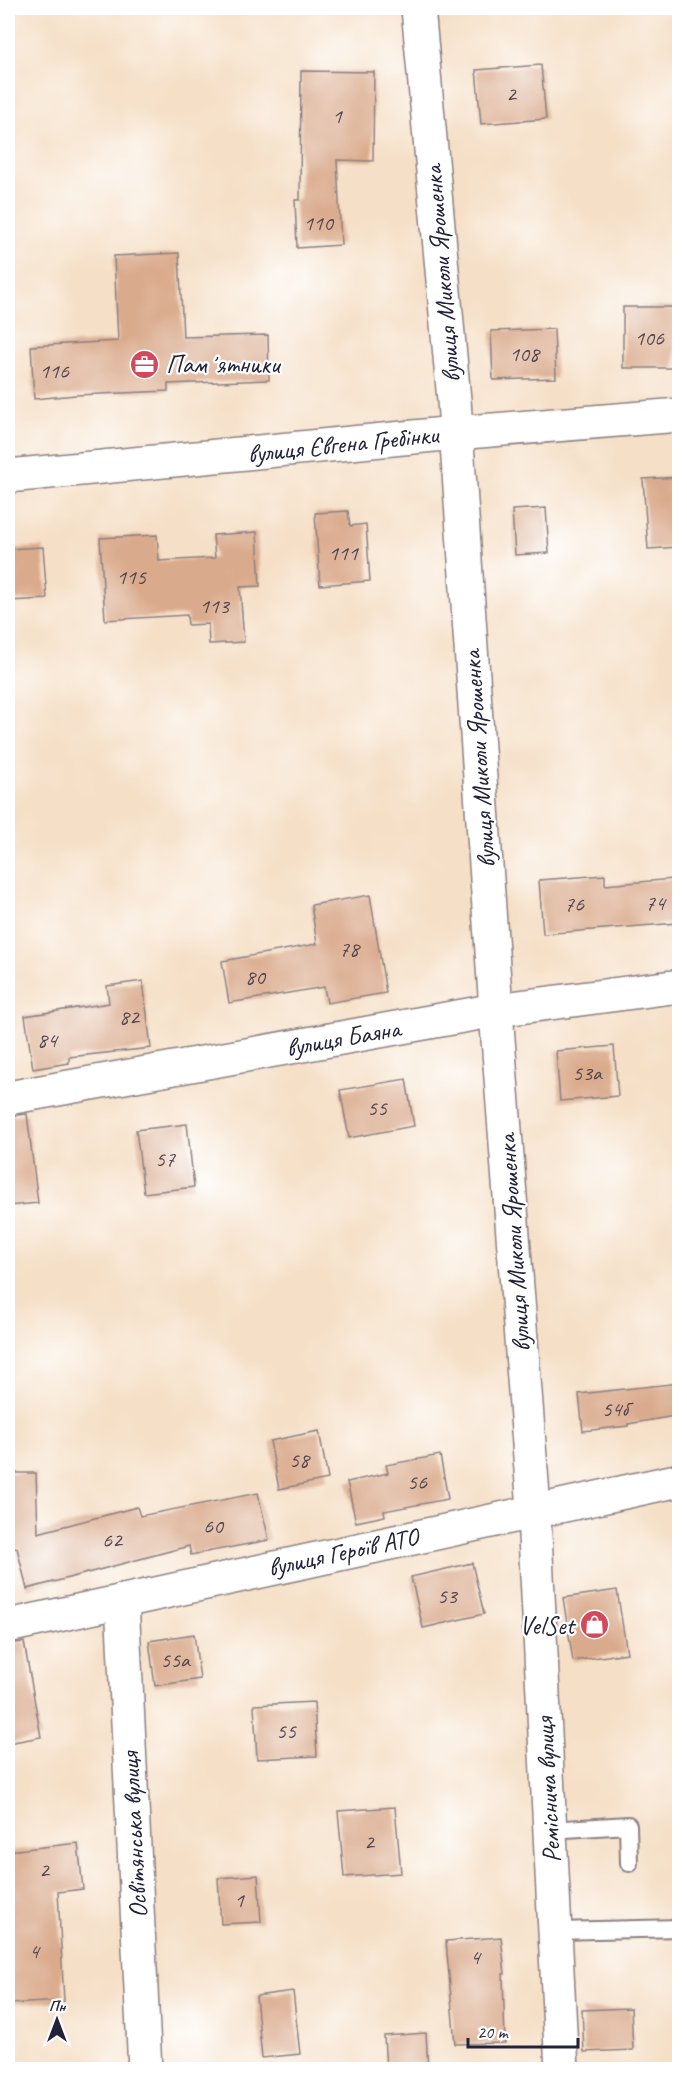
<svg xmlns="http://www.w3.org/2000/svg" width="687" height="2077" font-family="Caveat,sans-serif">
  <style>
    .building { fill: #daaa8c }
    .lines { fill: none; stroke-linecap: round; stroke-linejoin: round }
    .service-casing { stroke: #8c8080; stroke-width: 20 }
    .minor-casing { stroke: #8c8080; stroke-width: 36 }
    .tertiary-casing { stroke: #8c8080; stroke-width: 36 }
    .service { stroke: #fff; stroke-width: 16 }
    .minor { stroke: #fff; stroke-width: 33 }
    .tertiary { stroke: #fff; stroke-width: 33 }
    .labels { text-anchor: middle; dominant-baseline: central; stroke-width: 4.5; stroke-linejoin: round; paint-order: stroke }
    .number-label { font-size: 22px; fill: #50444f }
    .street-label { font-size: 26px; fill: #22223b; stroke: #fff }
    .poi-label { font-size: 26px; fill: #22223b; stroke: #fff; text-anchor: start }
  </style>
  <rect width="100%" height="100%" fill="#fff"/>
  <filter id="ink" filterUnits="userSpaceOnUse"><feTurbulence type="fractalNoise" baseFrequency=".0167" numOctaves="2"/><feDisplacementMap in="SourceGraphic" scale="12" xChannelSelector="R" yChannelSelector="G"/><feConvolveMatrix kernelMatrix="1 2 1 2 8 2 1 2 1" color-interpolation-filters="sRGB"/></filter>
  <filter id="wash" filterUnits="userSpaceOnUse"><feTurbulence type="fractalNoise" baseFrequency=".008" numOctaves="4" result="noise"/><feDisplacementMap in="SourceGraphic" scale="24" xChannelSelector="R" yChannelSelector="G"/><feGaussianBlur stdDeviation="1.35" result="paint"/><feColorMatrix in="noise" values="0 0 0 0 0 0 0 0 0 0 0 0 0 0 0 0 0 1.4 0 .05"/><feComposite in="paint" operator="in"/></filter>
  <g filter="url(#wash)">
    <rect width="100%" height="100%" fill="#f5dfc6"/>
    <g id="blocks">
      <g class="building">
        <polygon points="541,65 546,119 481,124 476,70"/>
        <polygon points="301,71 374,72 373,161 337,160 341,245 297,248 295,200 300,200"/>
        <polygon points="179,253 183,337 268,335 269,380 168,384 168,391 76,395 34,399 31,346 118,341 114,256"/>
        <rect x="623" y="307" width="52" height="61"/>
        <polygon points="554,329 556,378 493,380 491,331"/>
        <polygon points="680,477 680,547 648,549 643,479"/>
        <polygon points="546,508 549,553 515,555 512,510"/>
        <polygon points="348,511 350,526 366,524 370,581 320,585 315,513"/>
        <polygon points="257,532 260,586 240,587 244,642 209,644 208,624 188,625 187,615 105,620 100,538 157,535 159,561 215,558 213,535"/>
        <polygon points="43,547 47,599 8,601 8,549"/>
        <polygon points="605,875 605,885 673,879 677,923 543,934 539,880"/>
        <polygon points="370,895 386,993 327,1003 324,987 229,1003 222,961 317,944 311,905"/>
        <polygon points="143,981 151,1048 69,1057 69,1063 33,1069 25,1016 109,1003 107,986"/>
        <polygon points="614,1046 618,1096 560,1101 556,1051"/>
        <polygon points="406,1079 414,1126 349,1138 340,1090"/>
        <polygon points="27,1114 38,1203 8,1206 8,1116"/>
        <polygon points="187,1124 194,1187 144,1193 136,1130"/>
        <polygon points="680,1383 680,1415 628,1424 628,1426 583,1431 579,1394"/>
        <polygon points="319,1431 328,1479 279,1489 270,1441"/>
        <polygon points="440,1455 448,1499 384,1511 385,1516 356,1522 347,1482 388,1473 386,1465"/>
        <polygon points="8,1473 36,1473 38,1533 137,1507 140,1516 258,1493 269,1540 191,1555 189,1546 27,1589 17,1548 8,1549"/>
        <polygon points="472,1563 484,1614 423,1628 411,1577"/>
        <polygon points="617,1590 627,1653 573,1661 563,1598"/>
        <polygon points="194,1634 200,1679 155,1686 149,1641"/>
        <polygon points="24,1642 41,1737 8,1743 8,1644"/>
        <polygon points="314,1702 317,1756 257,1759 254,1705"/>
        <polygon points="395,1807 401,1873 344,1877 338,1811"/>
        <polygon points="78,1843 83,1889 58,1892 64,2001 9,2004 8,1851"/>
        <polygon points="258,1875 261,1922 221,1924 218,1878"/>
        <polygon points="501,1937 505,1974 503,1974 505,2043 455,2044 446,1941"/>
        <polygon points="293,1991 300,2054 262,2058 256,1996"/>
        <polygon points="631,2008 633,2050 584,2052 582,2010"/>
        <polygon points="426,2033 428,2070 386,2070 384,2036"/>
      </g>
    </g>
  </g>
  <g filter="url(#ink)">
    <use href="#blocks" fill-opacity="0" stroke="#8c8080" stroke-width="1.5"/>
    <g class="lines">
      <defs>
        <g id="service">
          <polyline points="550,1830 628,1825 629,1863"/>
          <polyline points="556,1931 680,1928"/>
        </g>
        <g id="minor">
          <polyline points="418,8 454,400 498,1039 533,1496 562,2070"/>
          <polyline points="8,476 455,433 680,415"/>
          <polyline points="8,1098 496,1010 680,986"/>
          <polyline points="122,1601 145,2070"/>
        </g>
        <polyline id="tertiary" points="8,1626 680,1480"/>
      </defs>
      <use href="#service" class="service-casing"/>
      <use href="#minor" class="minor-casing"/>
      <use href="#tertiary" class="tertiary-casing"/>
      <use href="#service" class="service"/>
      <use href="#minor" class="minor"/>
      <use href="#tertiary" class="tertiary"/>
    </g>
  </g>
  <defs>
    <symbol id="office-disc" viewBox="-11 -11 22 22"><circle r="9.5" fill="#d1495b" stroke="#fff"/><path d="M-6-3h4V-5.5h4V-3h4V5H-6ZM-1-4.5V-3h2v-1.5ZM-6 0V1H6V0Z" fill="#fff"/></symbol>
    <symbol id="shop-disc" viewBox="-11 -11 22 22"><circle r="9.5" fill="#d1495b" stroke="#fff"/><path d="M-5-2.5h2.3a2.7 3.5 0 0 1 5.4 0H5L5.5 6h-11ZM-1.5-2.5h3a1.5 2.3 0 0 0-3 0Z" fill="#fff"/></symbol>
  </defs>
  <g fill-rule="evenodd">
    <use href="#office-disc" x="128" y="348" width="33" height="33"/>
    <use href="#shop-disc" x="578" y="1608" width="33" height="33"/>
  </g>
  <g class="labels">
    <g class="number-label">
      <text x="511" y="94">2</text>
      <text x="337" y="116">1</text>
      <text x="318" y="223">110</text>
      <text x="649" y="338">106</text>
      <text x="524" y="354">108</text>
      <text x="54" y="371">116</text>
      <text x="343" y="553">111</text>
      <text x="131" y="577">115</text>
      <text x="214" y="606">113</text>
      <text x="655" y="903">74</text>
      <text x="574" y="904">76</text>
      <text x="349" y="949">78</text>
      <text x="255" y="977">80</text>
      <text x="129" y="1017">82</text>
      <text x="47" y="1040">84</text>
      <text x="587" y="1073">53а</text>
      <text x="377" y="1108">55</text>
      <text x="165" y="1159">57</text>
      <text x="615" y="1409">54б</text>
      <text x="299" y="1460">58</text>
      <text x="417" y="1482">56</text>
      <text x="213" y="1526">60</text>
      <text x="112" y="1540">62</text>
      <text x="447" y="1596">53</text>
      <text x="175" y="1660">55а</text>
      <text x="286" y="1731">55</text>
      <text x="369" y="1842">2</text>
      <text x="44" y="1870">2</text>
      <text x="239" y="1900">1</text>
      <text x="34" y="1951">4</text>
      <text x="475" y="1957">4</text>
    </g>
    <g class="street-label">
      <text transform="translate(442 274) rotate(-95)">вулиця Миколи Ярошенка</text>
      <text transform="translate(343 444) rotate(-6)">вулиця Євгена Гребінки</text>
      <text transform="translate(479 759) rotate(-94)">вулиця Миколи Ярошенка</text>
      <text transform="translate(343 1038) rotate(-10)">вулиця Баяна</text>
      <text transform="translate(514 1243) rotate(-94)">вулиця Миколи Ярошенка</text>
      <text transform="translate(343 1552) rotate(-12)">вулиця Героїв АТО</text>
      <text transform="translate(548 1790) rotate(-93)">Реміснича вулиця</text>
      <text transform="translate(134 1835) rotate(-93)">Освітянська вулиця</text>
    </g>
    <g class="poi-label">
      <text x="166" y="364">Памʼятники</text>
      <text x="574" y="1625" text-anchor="end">VelSet</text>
    </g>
  </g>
  <rect width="687" height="2077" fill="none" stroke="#fff" stroke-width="30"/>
  <g transform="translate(57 2020)" stroke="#ffffff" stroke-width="4.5" paint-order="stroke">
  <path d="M0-4.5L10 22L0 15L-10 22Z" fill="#22223b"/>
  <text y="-9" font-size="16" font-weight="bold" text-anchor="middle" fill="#22223b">Пн</text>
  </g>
  <path d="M468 2038v9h110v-9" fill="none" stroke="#22223b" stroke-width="3"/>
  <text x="477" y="2038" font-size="18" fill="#22223b" stroke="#ffffff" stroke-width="4.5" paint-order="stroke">20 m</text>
</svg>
